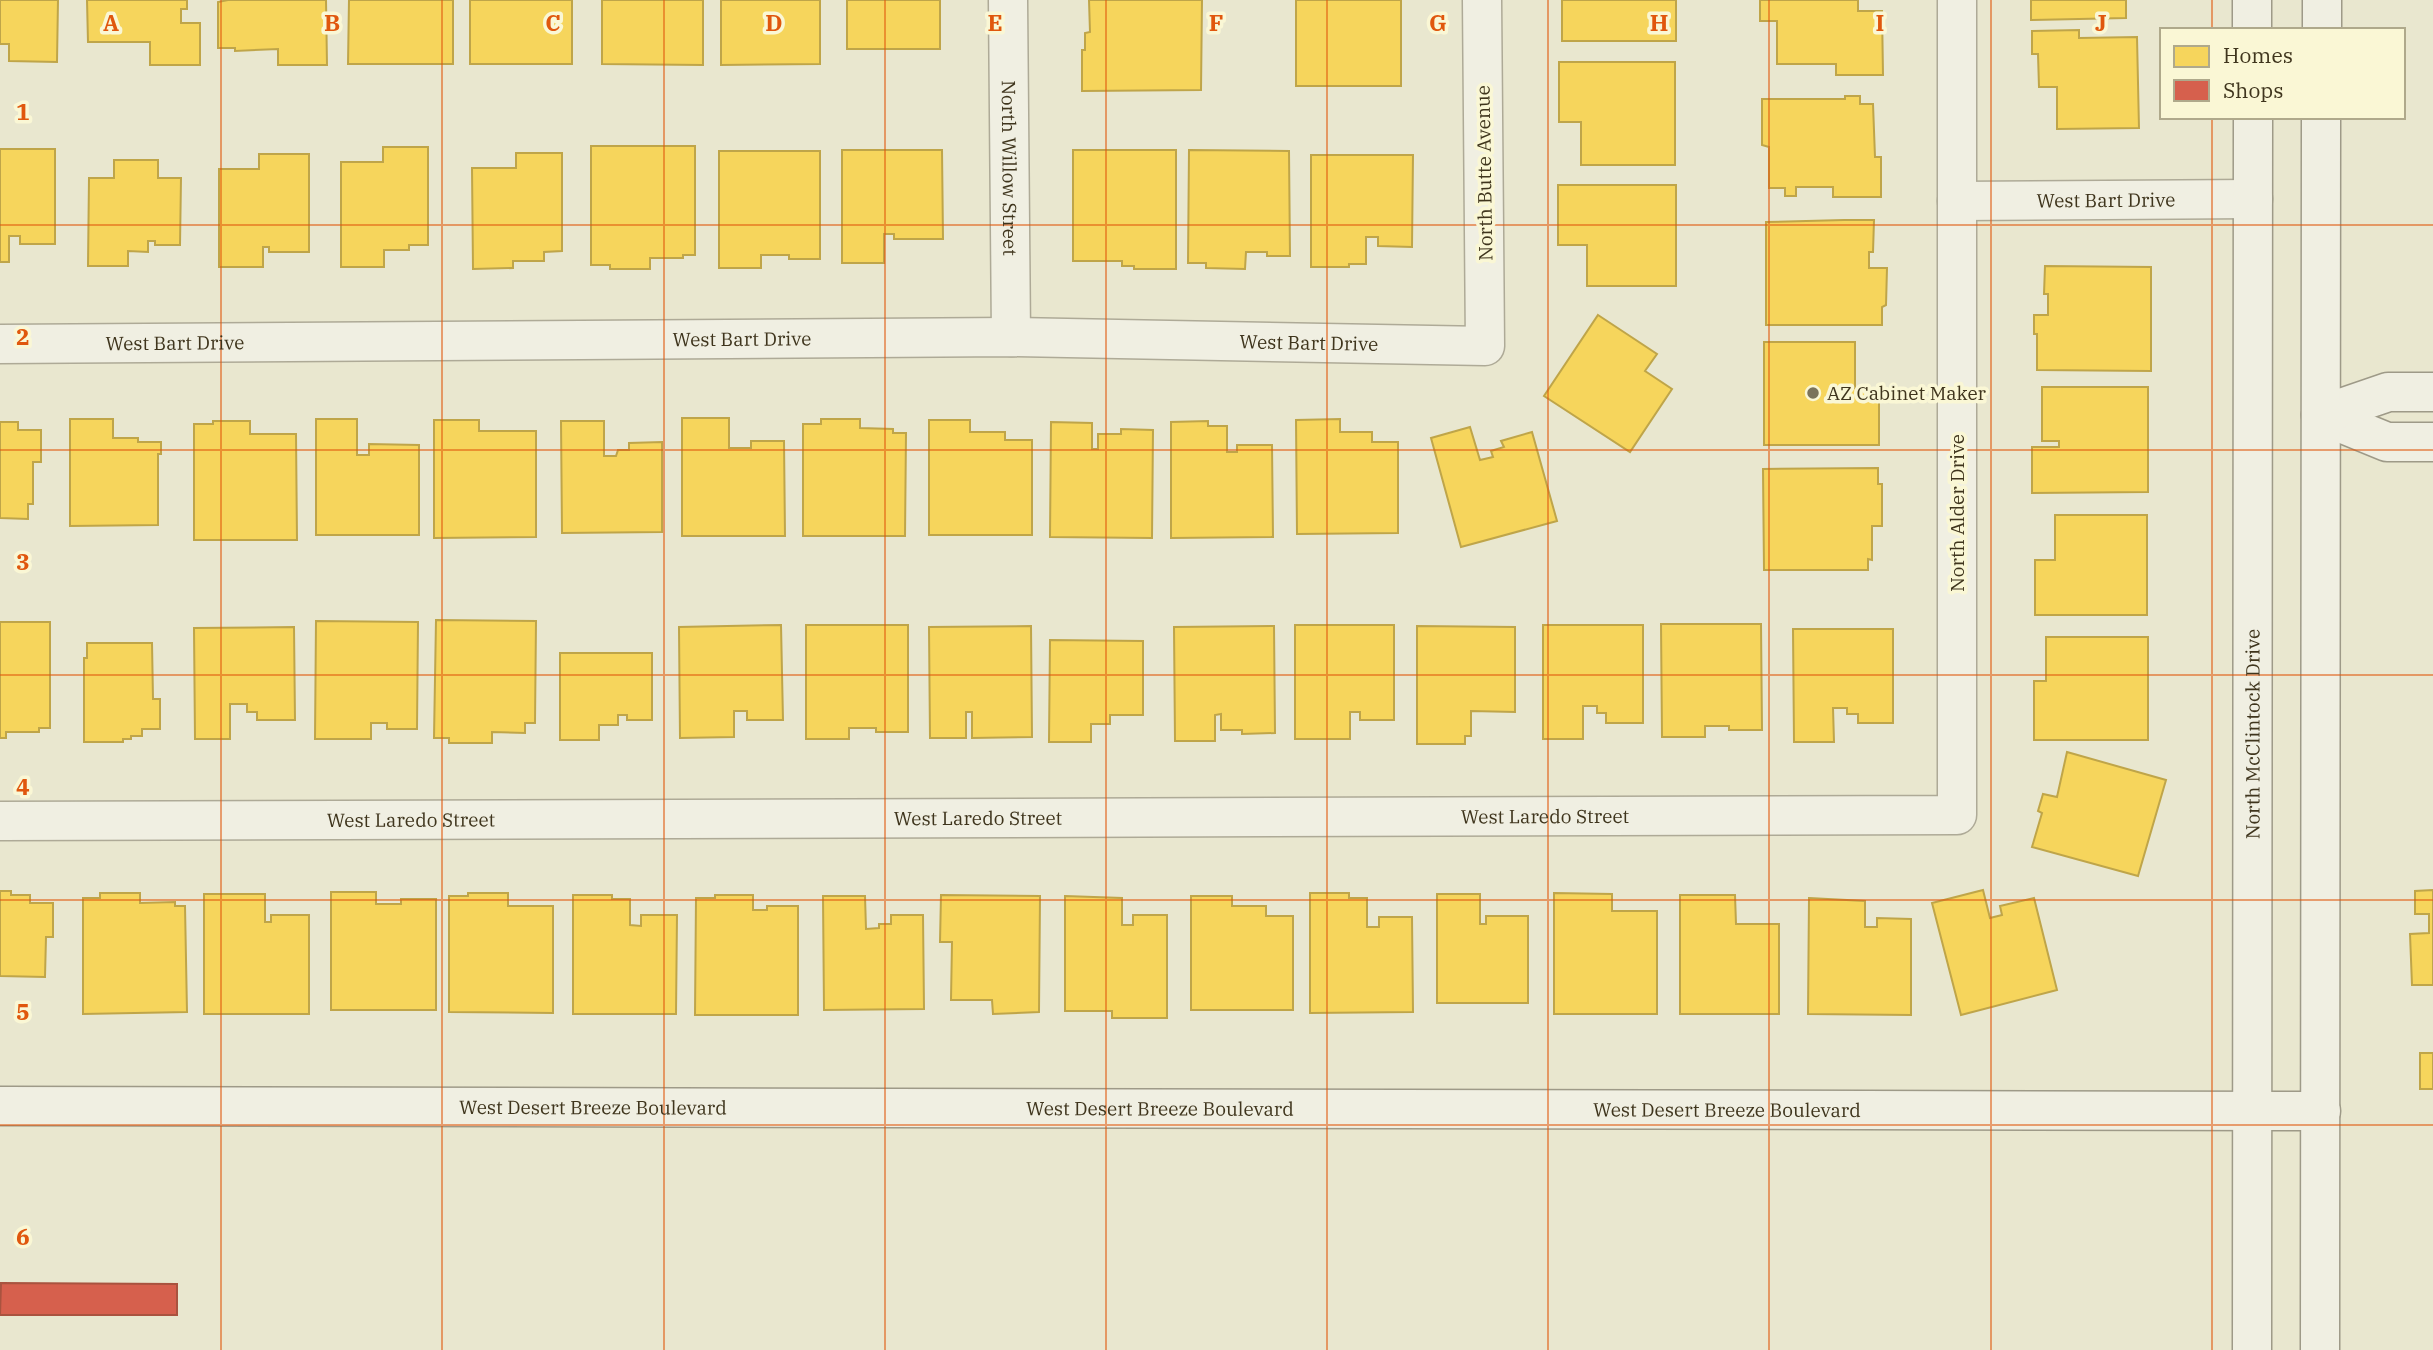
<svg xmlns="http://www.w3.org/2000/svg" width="2433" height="1350" font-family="'IBM Plex Serif',serif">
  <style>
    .homes { fill: #f6d55c; stroke: #bfa549; stroke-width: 2 }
    .shops { fill: #d6604d; stroke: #a9533f; stroke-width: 2 }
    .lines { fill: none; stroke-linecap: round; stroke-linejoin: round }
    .street-casing { stroke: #aeaa97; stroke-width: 41 }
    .secondary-casing { stroke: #9e9a88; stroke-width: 41 }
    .street { stroke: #f0efe2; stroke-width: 38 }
    .secondary { stroke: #f0efe2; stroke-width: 38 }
    .grid { fill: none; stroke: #e0570d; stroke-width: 2; stroke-opacity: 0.55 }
    .poi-dot { fill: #7a735b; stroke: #faf7d5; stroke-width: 2.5 }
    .labels { text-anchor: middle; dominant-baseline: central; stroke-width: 7; stroke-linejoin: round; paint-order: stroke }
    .street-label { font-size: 19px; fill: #3f351d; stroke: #faf7d5 }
    .poi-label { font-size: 19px; fill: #3f351d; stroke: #faf7d5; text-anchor: start }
    .grid-label { font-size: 23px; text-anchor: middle; font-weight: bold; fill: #e0570d; stroke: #faf7d5; stroke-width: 7; stroke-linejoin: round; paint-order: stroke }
  </style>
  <rect width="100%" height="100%" fill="#e9e7cf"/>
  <g class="homes">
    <polygon points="0,0 58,0 57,62 9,61 9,44 0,44"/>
    <polygon points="87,0 187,0 187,9 181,9 181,23 200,23 200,65 150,65 150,42 88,42"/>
    <polygon points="228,0 326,0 327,65 278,65 278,49 235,51 235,48 218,48 218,2"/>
    <polygon points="349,0 453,0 453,64 348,64"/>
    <rect x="470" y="0" width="102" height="64"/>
    <polygon points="602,0 703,0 703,65 602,64"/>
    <polygon points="721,0 820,0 820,64 721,65"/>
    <rect x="847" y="0" width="93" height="49"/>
    <polygon points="1089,0 1202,0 1201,90 1082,91 1082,50 1085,50 1085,33 1090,32"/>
    <rect x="1296" y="0" width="105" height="86"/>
    <rect x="1562" y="0" width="114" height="41"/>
    <polygon points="1760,0 1858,0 1858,11 1882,11 1883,75 1836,75 1836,64 1777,64 1777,21 1760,21"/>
    <polygon points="2031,0 2126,0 2126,18 2031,20"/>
    <polygon points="2079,30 2079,38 2137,37 2139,128 2057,129 2057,87 2039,87 2038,54 2032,54 2032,31"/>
    <polygon points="1559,62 1675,62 1675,165 1581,165 1581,122 1559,122"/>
    <polygon points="1845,96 1860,96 1860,104 1873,104 1875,157 1881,157 1881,197 1833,197 1833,187 1796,187 1796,196 1785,196 1785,188 1769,188 1769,147 1762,145 1762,99 1845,99"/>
    <polygon points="591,146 695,146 695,255 683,255 683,258 650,258 650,269 610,269 610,265 591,265"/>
    <polygon points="383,147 428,147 428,245 409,245 409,250 384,250 384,267 341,267 341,162 383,162"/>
    <polygon points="0,149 55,149 55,244 20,244 20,236 9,236 9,262 0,262"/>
    <polygon points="842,150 942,150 943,239 894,239 894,234 884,234 884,263 842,263"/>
    <polygon points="1073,150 1176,150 1176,269 1134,269 1134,266 1122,266 1122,261 1073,261"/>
    <polygon points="1189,150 1289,151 1290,256 1267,256 1267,252 1246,252 1245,269 1206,268 1206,263 1188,263"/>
    <polygon points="719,151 820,151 820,259 789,259 789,255 761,255 761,268 719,268"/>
    <polygon points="516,153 562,153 562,251 544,252 544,261 513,261 513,268 473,269 472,168 516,168"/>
    <polygon points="259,154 309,154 309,252 269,252 269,247 263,247 263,267 219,267 219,169 259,169"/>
    <polygon points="1311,155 1413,155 1412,247 1378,246 1378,237 1366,237 1366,264 1349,264 1349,267 1311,267"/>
    <polygon points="114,160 158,160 158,178 181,178 180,245 155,245 155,241 148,241 148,252 128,251 128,266 88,266 89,178 114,178"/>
    <polygon points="1558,185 1676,185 1676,286 1587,286 1587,245 1558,245"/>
    <polygon points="1844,220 1874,220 1873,252 1869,252 1869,268 1887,268 1886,305 1882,307 1882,325 1766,325 1766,222"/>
    <polygon points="2045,266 2151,267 2151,371 2037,370 2037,334 2034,334 2034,315 2048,315 2048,294 2044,294"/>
    <polygon points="1598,315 1657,354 1645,371 1672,389 1630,452 1544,396"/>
    <polygon points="1764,342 1855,342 1855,388 1879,388 1879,445 1764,445"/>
    <polygon points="2042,387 2148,387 2148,492 2032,493 2032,447 2059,447 2059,441 2042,441"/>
    <polygon points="682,418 729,418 729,448 751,448 751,441 784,441 785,536 682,536"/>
    <polygon points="70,419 113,419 113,438 138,438 138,442 161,442 161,454 158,454 158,525 70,526"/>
    <polygon points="316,419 357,419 357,455 369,455 369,444 419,445 419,535 316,535"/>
    <polygon points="821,419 860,419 860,428 893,429 893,433 906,433 905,536 803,536 803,424 821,424"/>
    <polygon points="1340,419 1340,432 1372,432 1372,442 1398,442 1398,533 1297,534 1296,420"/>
    <polygon points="434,420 479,420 479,431 536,431 536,537 434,538"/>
    <polygon points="929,420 970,420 970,432 1005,432 1005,440 1032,440 1032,535 929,535"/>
    <polygon points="213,421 250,421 250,434 296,434 297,540 194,540 194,424 213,424"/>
    <polygon points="561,421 604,421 604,456 616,456 618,450 629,450 629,443 662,442 662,532 562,533"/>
    <polygon points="1208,421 1208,426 1227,426 1227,452 1237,452 1237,445 1272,445 1273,537 1171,538 1171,422"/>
    <polygon points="0,422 18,422 18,430 41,430 41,462 33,462 33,504 28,504 28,519 0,518"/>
    <polygon points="1051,422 1092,423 1092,449 1098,449 1098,434 1121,434 1121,429 1153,430 1152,538 1050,537"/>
    <polygon points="1470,427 1480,460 1493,457 1491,451 1504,447 1501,441 1532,432 1557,521 1461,547 1431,438"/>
    <polygon points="1878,468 1878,484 1882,484 1882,526 1872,526 1872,560 1868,559 1868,570 1764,570 1763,469"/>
    <polygon points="2055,515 2147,515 2147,615 2035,615 2035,560 2055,560"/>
    <polygon points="436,620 536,621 535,723 525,723 525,733 492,732 492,743 449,743 449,738 434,738"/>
    <polygon points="316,621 418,622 417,729 387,729 387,723 371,723 371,739 315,739"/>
    <polygon points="0,622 50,622 50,728 39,728 39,732 6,732 6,738 0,738"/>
    <polygon points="1661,624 1761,624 1762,730 1729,730 1729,726 1705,726 1705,737 1662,737"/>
    <polygon points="781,625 783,720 747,720 747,711 734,711 734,737 680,738 679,627"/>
    <polygon points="806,625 908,625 908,732 876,732 876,728 849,728 849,739 806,739"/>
    <polygon points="1295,625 1394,625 1394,720 1360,720 1360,712 1350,712 1350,739 1295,739"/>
    <polygon points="1543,625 1643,625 1643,723 1606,723 1606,713 1597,713 1597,706 1583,706 1583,739 1543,739"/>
    <polygon points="1031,626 1032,737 972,738 972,712 966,712 966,738 930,738 929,627"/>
    <polygon points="1274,626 1275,733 1242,734 1242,730 1221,730 1221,714 1215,715 1215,741 1175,741 1174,627"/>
    <polygon points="1417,626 1515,627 1515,712 1471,711 1471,736 1465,736 1465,744 1417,744"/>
    <polygon points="294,627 295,720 257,720 257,712 247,712 247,704 230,704 230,739 195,739 194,628"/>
    <polygon points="1793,629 1893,629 1893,723 1858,723 1858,714 1847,714 1847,708 1833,708 1834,742 1794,742"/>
    <polygon points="2046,637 2148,637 2148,740 2034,740 2034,681 2046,681"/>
    <polygon points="1050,640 1143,641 1143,715 1110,715 1110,724 1091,724 1091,742 1049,742"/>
    <polygon points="87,643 152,643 153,699 160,699 160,729 142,729 142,736 131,736 131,739 123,739 123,742 84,742 84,658 87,658"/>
    <polygon points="560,653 652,653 652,720 627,720 627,715 618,715 618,725 599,725 599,740 560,740"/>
    <polygon points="2067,752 2166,780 2138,876 2032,847 2042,813 2038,811 2043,794 2057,797"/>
    <polygon points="1983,890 1990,918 2002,915 2000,906 2034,898 2057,990 1961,1015 1932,903"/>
    <polygon points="2433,890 2433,985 2412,985 2410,934 2429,933 2429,914 2415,914 2415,891"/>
    <polygon points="0,891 11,891 11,895 30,895 30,903 53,903 53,937 46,937 45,977 0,976"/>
    <polygon points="331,892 376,892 376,904 401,904 401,899 436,899 436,1010 331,1010"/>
    <polygon points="100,893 140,893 140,903 175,902 175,906 185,906 187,1012 83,1014 83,898 100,898"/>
    <polygon points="468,893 508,893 508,906 553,906 553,1013 449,1012 449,896 468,896"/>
    <polygon points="1310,893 1349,893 1349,898 1367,898 1367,927 1379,927 1379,917 1412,917 1413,1012 1310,1013"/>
    <polygon points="1554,893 1612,894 1612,911 1657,911 1657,1014 1554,1014"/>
    <polygon points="204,894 265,894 265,922 271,922 271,915 309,915 309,1014 204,1014"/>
    <polygon points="1437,894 1480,894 1480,924 1486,924 1486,916 1528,916 1528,1003 1437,1003"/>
    <polygon points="573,895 612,895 612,899 630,899 630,925 641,926 641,915 677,915 676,1014 573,1014"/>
    <polygon points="715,895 753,895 753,910 767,910 767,906 798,906 798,1015 695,1015 696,898 715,898"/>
    <polygon points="941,895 1040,896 1039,1012 993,1014 992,1000 951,1000 952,942 940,942"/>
    <polygon points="1680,895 1735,895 1736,924 1779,924 1779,1014 1680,1014"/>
    <polygon points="823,896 865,896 866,929 879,928 879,924 891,924 891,915 923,915 924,1009 824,1010"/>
    <polygon points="1065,896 1122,898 1122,925 1133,925 1133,915 1167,915 1167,1018 1112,1018 1112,1011 1065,1011"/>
    <polygon points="1191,896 1232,896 1232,906 1266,906 1266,916 1293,916 1293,1010 1191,1010"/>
    <polygon points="1809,898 1865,901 1865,927 1877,927 1877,918 1911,919 1911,1015 1808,1014"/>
    <rect x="2420" y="1053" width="13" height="36"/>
  </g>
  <polygon class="shops" points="1,1283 177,1284 177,1315 0,1315"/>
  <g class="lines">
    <defs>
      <g id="street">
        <path id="s1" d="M1008,0L1011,337"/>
        <path id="s2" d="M1957,201L2253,199"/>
        <path id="s3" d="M0,344L1011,337L1485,346L1482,0"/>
        <path id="s4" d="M0,821L1957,815V0"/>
      </g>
      <g id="secondary">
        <polyline points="2252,0 2252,30"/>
        <polyline points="2322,30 2322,0"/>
        <polyline points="2321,415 2387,442 2433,442"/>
        <polyline points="2321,415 2388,392 2433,392"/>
        <path id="s5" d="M0,1106L2321,1111"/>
        <path id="s6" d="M2252,1350L2253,117"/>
        <polyline points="2320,1350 2321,117"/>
      </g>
    </defs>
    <use href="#street" class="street-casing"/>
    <use href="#secondary" class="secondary-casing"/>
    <use href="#street" class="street"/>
    <use href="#secondary" class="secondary"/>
  </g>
  <path class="grid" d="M221,0V1350M442,0V1350M664,0V1350M885,0V1350M1106,0V1350M1327,0V1350M1548,0V1350M1769,0V1350M1991,0V1350M2212,0V30M2212,117V1350M0,225H2433M0,450H2433M0,675H2433M0,900H2433M0,1125H2433"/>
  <circle class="poi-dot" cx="1813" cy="393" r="7"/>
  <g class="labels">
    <g class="street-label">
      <text stroke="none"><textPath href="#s1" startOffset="168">North Willow Street</textPath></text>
      <text transform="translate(1484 173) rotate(-91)">North Butte Avenue</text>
      <text stroke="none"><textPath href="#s2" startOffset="149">West Bart Drive</textPath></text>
      <text stroke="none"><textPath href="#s3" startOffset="742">West Bart Drive</textPath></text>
      <text stroke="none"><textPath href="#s3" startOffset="175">West Bart Drive</textPath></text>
      <text stroke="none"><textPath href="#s3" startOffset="1309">West Bart Drive</textPath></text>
      <text transform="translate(1957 513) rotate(-90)">North Alder Drive</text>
      <text stroke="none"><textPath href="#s6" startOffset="616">North McClintock Drive</textPath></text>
      <text stroke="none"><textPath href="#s4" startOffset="1545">West Laredo Street</textPath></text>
      <text stroke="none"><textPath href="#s4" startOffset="978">West Laredo Street</textPath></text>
      <text stroke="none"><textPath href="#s4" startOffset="411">West Laredo Street</textPath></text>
      <text stroke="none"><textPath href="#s5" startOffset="593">West Desert Breeze Boulevard</textPath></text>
      <text stroke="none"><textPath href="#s5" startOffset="1160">West Desert Breeze Boulevard</textPath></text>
      <text stroke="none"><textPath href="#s5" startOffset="1727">West Desert Breeze Boulevard</textPath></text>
    </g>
    <g class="poi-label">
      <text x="1827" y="393">AZ Cabinet Maker</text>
    </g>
  </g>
  <g class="grid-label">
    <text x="111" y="31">A</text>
    <text x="332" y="31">B</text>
    <text x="553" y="31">C</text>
    <text x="774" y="31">D</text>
    <text x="995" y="31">E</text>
    <text x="1216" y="31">F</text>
    <text x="1438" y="31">G</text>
    <text x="1659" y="31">H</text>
    <text x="1880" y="31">I</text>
    <text x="2101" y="31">J</text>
    <text x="23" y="120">1</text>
    <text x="23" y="345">2</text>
    <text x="23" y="570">3</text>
    <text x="23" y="795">4</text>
    <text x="23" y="1020">5</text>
    <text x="23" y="1245">6</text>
  </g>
  <rect x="2160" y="28" width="245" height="91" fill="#faf7d5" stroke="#afa98b" stroke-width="2"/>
  <rect x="2174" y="46" width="35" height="21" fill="#f6d55c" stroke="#afa98b" stroke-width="2"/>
  <text x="2223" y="63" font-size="21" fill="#3f351d">Homes</text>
  <rect x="2174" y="80" width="35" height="21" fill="#d6604d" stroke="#afa98b" stroke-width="2"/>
  <text x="2223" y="98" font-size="21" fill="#3f351d">Shops</text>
</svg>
